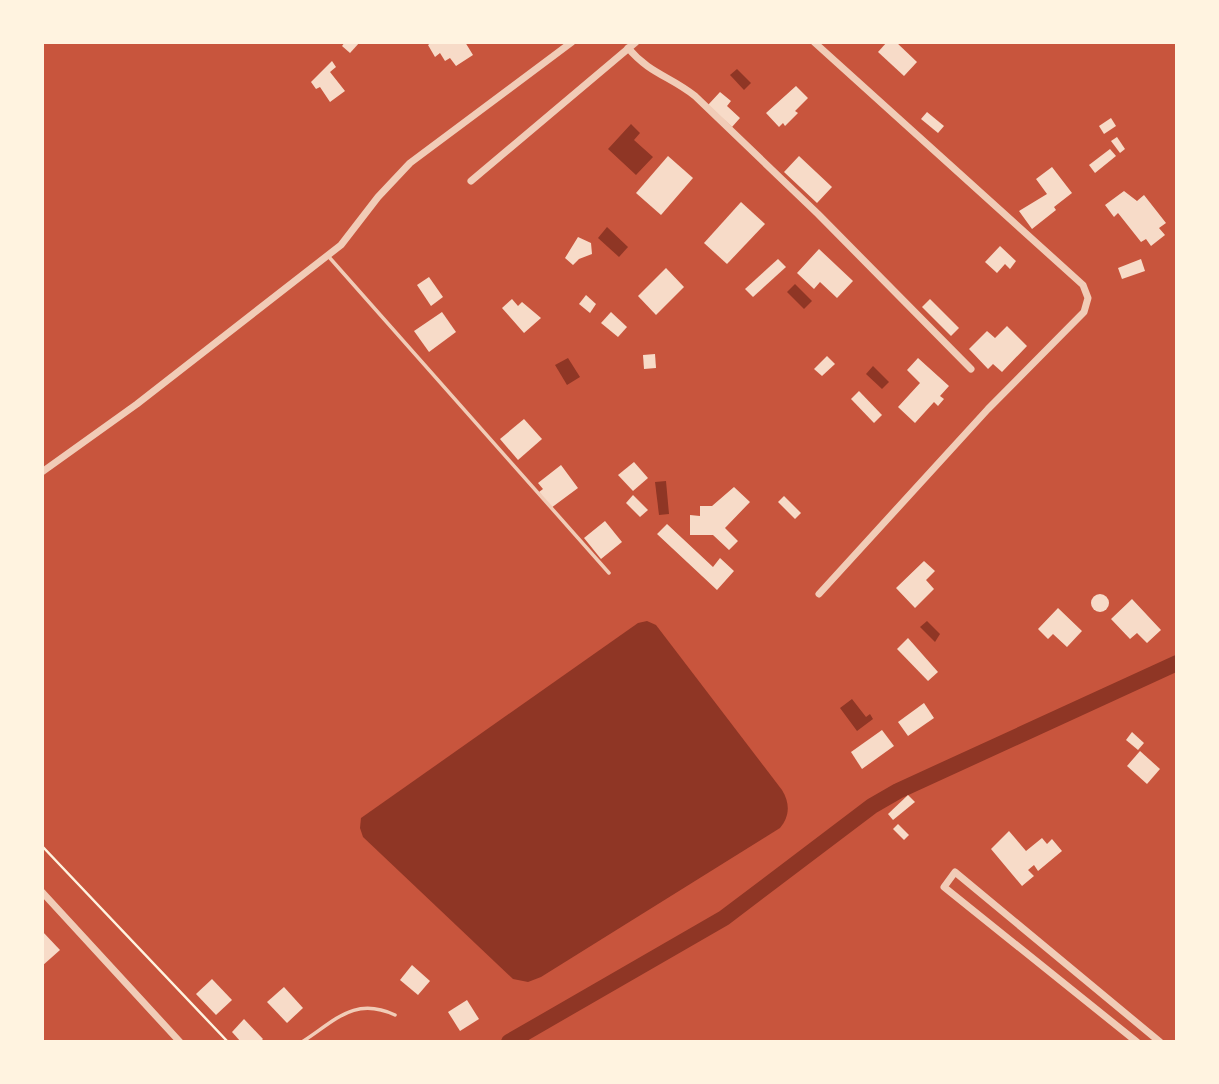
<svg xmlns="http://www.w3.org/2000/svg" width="1219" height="1084" font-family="Helvetica,sans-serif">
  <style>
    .water { fill: #8f3625 }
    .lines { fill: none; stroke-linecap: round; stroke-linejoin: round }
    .canal { stroke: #8f3625; stroke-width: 16 }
    .building { fill: #f7dbc8 }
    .path { stroke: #fff3e0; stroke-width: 2.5 }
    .service { stroke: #f1ccb7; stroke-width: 3.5 }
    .minor { stroke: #f1ccb7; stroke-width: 7 }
  </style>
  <rect width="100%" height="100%" fill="#c8553d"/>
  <g class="water">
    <polygon points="737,69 751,83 744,90 730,75"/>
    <polygon points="631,124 640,133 634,140 653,157 636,175 608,149"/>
    <polygon points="607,227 628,247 619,257 598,238"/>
    <polygon points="795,284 812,301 804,309 787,292"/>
    <polygon points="568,358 580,377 567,385 555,365"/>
    <polygon points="873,366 889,382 882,389 866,374"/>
    <polygon points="666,481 669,514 659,515 655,482"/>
    <path d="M647,621L656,625L782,790C790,803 790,816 780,828L541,977L528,982L513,979L363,837L360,828L361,818L638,623Z"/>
    <polygon points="927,621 940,634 935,642 920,627"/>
    <polygon points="852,699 866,717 870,714 873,719 857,731 840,708"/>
  </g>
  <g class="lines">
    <polyline class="canal" points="509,1042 724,918 872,806 898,791 1177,663"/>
  </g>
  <g class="building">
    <polygon points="345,42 360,42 350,53 342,46"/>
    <polygon points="432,42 465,42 473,55 456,66 450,58 445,61 440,53 435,57 428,45"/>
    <polygon points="887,42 896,42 917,62 904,76 878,52"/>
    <polygon points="332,61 336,67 330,72 345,91 330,102 320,87 316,89 311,82"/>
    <polygon points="796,86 808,98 795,111 798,113 785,126 783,123 779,127 766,113"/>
    <polygon points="720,92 731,101 727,106 740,118 732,127 708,105"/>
    <polygon points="927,112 944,126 938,133 921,119"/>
    <polygon points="1111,118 1116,126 1104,134 1099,126"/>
    <polygon points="1117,137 1125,149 1120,153 1111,141"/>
    <polygon points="1110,149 1116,156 1095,173 1089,165"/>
    <polygon points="668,156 693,178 661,215 636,193"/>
    <polygon points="799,156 832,187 817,203 784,172"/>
    <polygon points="1052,167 1072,193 1054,207 1056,210 1032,229 1019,211 1047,194 1036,179"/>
    <polygon points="1124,191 1137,201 1144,195 1166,223 1159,228 1165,235 1151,246 1146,239 1141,242 1118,213 1114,217 1105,205"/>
    <polygon points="741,202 765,224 727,264 704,243"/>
    <polygon points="578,237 591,243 592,254 579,259 573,265 565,258"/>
    <polygon points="1000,246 1016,261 1010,269 1005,264 997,273 985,262"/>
    <polygon points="819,249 853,281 837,298 820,282 814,289 797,273"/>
    <polygon points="778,259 786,267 753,297 745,289"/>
    <polygon points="1141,259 1145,271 1122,279 1118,268"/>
    <polygon points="666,268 684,287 656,315 638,296"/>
    <polygon points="429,277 443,297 431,306 417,285"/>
    <polygon points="586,295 596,304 590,313 579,304"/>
    <polygon points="512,299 518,306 522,302 541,318 524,333 502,308"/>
    <polygon points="930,299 959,328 951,336 922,307"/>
    <polygon points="442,312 456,332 429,352 414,331"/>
    <polygon points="611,312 627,327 618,337 601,323"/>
    <polygon points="1007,326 1027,346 1002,372 993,364 988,369 969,349 987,331 995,338"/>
    <polygon points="655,354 656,368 644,369 643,355"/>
    <polygon points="827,356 835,364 822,376 814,369"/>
    <polygon points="918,358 949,386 940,396 944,399 938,406 934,402 915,423 898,407 920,383 907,370"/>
    <polygon points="859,391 882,415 874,423 851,399"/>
    <polygon points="524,419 542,439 518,460 500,439"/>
    <polygon points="634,462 648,478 633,491 618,475"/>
    <polygon points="561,465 578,488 551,508 539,492 543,489 538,483"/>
    <polygon points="734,487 750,502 725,528 738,541 729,550 713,535 690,535 690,515 700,516 700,506 712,506"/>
    <polygon points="633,495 648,510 640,517 626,503"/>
    <polygon points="784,496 801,513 795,519 778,502"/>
    <polygon points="605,521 622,542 601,559 584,538"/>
    <polygon points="667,524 713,567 720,558 734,571 717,590 657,534"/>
    <polygon points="924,561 935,571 926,580 934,589 915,608 896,588"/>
    <circle cx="1100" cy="603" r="9"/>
    <polygon points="1132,599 1161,630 1147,643 1137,633 1130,639 1111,619"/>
    <polygon points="1058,608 1082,631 1067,647 1053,634 1048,639 1038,629"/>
    <polygon points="908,638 938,672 928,681 897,649"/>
    <polygon points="924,703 934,718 908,736 898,722"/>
    <polygon points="882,730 894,746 862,769 851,752"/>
    <polygon points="1132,732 1144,743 1138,750 1126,740"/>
    <polygon points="1140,751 1160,769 1147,784 1127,766"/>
    <polygon points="908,795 915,802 893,820 888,814"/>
    <polygon points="898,824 909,835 904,840 893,829"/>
    <polygon points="1009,831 1026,851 1042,838 1047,844 1052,839 1062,851 1038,871 1034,865 1028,870 1034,876 1022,886 991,849"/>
    <polygon points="42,931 60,950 42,966"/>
    <polygon points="412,965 430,981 418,995 400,980"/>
    <polygon points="212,979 232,1000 216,1015 196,994"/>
    <polygon points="284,987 303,1008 287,1023 267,1002"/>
    <polygon points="467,1000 479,1019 460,1031 448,1012"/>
    <polygon points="244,1019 263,1039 260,1042 241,1042 232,1032"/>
  </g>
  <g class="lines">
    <polyline class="path" points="42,846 228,1042"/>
    <g class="service">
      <polyline points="329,257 609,573"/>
      <path d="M302,1042C335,1021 354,996 395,1015"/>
    </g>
    <g class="minor">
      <polyline points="814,42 1083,285 1088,298 1084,312 988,409 819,594"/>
      <path d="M628,48C650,74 670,76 695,96L818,214L971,369"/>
      <polyline points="471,181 636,42"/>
      <polyline points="42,472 137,404 341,245 378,197 410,163 572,42"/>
      <polyline points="42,892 180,1042"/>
      <polyline points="1137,1042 944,887 955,872 1160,1042"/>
    </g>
  </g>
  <rect width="1219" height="1084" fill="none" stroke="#fff3e0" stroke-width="88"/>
</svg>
